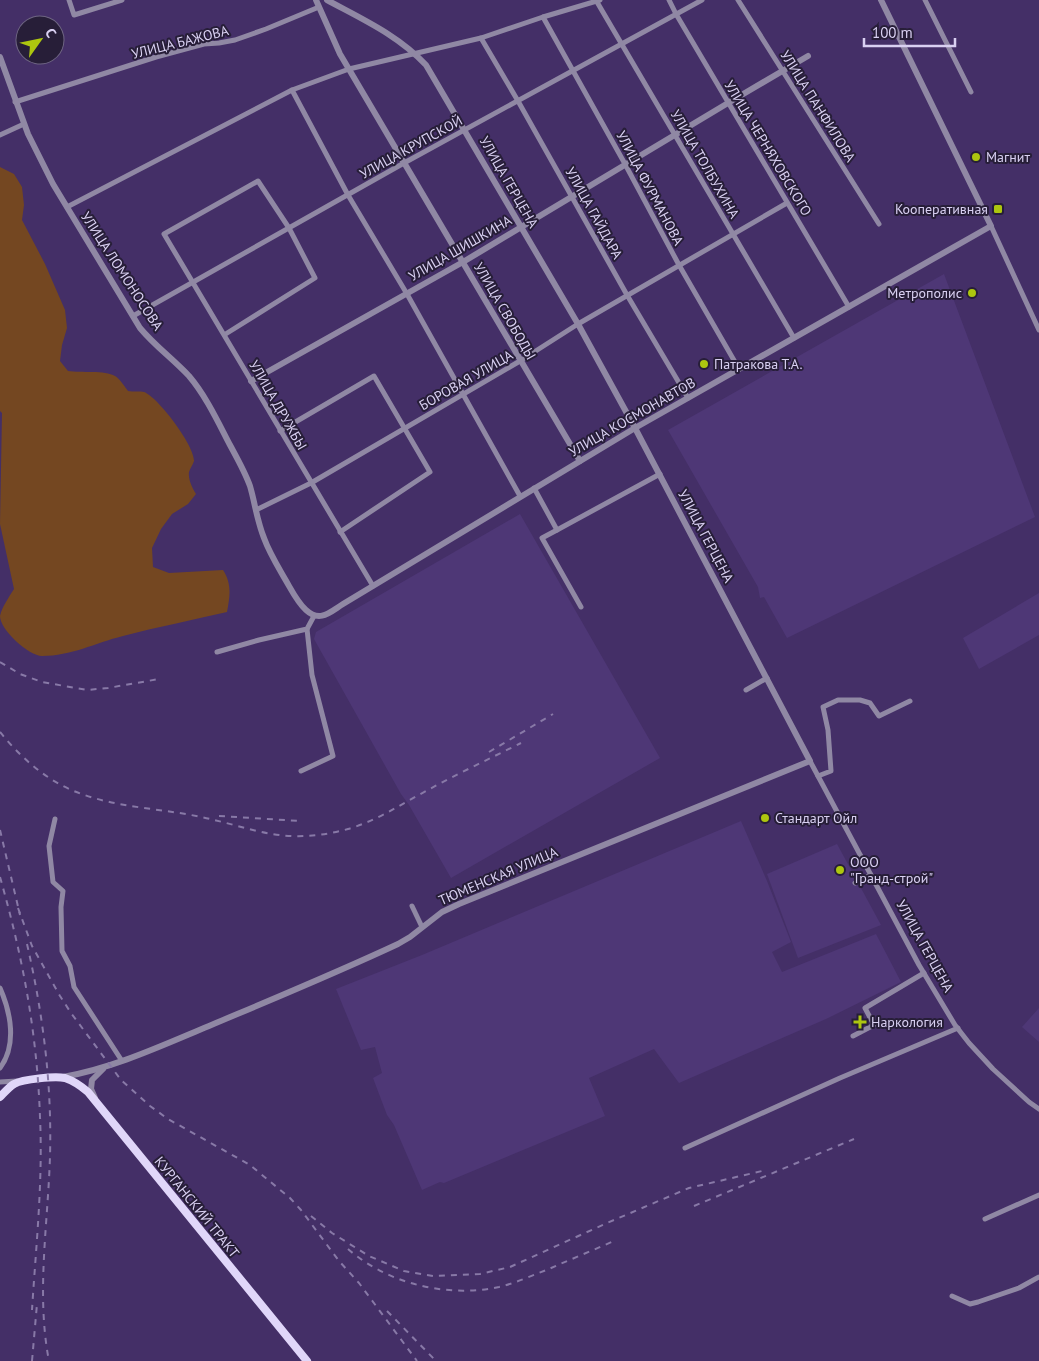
<svg xmlns="http://www.w3.org/2000/svg" width="1039" height="1361" font-family="'PT Sans',sans-serif">
  <style>
    .built { fill: #4e3776 }
    .green { fill: #744721 }
    .lines { fill: none; stroke-linecap: round; stroke-linejoin: round }
    .minor { stroke: #9088a4; stroke-width: 5 }
    .tertiary { stroke: #9088a4; stroke-width: 6 }
    .primary { stroke: #e0d6f9; stroke-width: 8 }
    .rail { stroke: #8879a7; stroke-width: 2; stroke-dasharray: 6 6; stroke-linecap: butt }
    .poi-dot { fill: #adc60f; stroke: #271e38; stroke-width: 2 }
    .labels { text-anchor: middle; dominant-baseline: central; stroke-width: 4; stroke-linejoin: round; paint-order: stroke }
    .street-label { font-size: 14px; fill: #d9d0f2; stroke: #271e38 }
    .poi-label { font-size: 14px; fill: #d9d0f2; stroke: #271e38; text-anchor: start }
  </style>
  <rect width="100%" height="100%" fill="#442f67"/>
  <g class="built">
    <polygon points="944,274 1035,517 787,638 764,597 760,598 758,587 668,430"/>
    <polygon points="520,514 660,758 451,878 409,805 401,794 314,639 316,632"/>
    <polygon points="1039,593 1039,635 979,669 963,638"/>
    <polygon points="741,821 767,881 791,942 772,952 782,972 876,934 901,982 826,1019 679,1083 654,1049 589,1078 605,1116 444,1183 440,1182 422,1190 394,1125 387,1115 373,1078 382,1073 375,1047 361,1050 336,989 422,955"/>
    <polygon points="837,844 881,925 798,958 767,874"/>
    <polygon points="1039,1008 1039,1042 1022,1027"/>
  </g>
  <path class="green" d="M0,167L14,174L22,187L24,205L22,220L45,264L65,310L67,328L62,345L60,361L68,371C81,373 105,370 115,376C120,379 125,387 128,391C133,392 140,391 144,392C158,397 195,446 194,461C193,465 190,468 189,472C188,479 192,488 196,494L188,504L172,514L161,529L152,548L153,567L169,573L223,570C232,584 230,596 227,612C193,620 157,627 123,636C95,643 71,656 42,656C29,656 0,630 0,616C2,607 9,597 14,589L0,524L2,413L0,411Z"/>
  <g class="lines">
    <g class="minor">
      <polyline points="69,0 74,15 122,0"/>
      <polyline points="669,0 676,14 849,307"/>
      <polyline points="738,0 879,224"/>
      <polyline points="925,0 971,92"/>
      <polyline points="597,2 794,338"/>
      <polyline points="543,17 625,164 679,265 739,369"/>
      <polyline points="481,38 518,101 627,295 688,398"/>
      <polyline points="292,90 348,195 407,294 520,496"/>
      <polyline points="15,102 156,57 204,44 219,43 235,40 266,29 319,7"/>
      <polyline points="0,135 24,124"/>
      <polyline points="67,207 292,90 349,69 481,38 543,17 600,0"/>
      <polyline points="991,226 1039,330"/>
      <polyline points="133,316 404,163 702,0"/>
      <polyline points="224,335 315,278 289,228 258,181 164,234 373,586"/>
      <polyline points="280,431 374,376 430,472 340,532"/>
      <polyline points="534,488 557,530 660,474"/>
      <polyline points="256,510 311,483 520,361 578,324 787,203"/>
      <polyline points="557,530 542,538 581,607"/>
      <polyline points="217,652 259,640 307,629 314,616"/>
      <polyline points="746,690 767,678"/>
      <polyline points="810,761 919,965 955,1025 969,1043 993,1069 1029,1102 1039,1109"/>
      <polyline points="301,771 333,756 312,675 307,629"/>
      <polyline points="818,776 831,771 828,730 823,707 838,700 860,700 870,703 879,716 910,701"/>
      <polyline points="55,819 49,846 53,882 63,891 61,907 62,951 70,966 74,987 122,1061"/>
      <polyline points="855,883 871,875"/>
      <polyline points="412,906 422,927"/>
      <path d="M0,988C11,1013 17,1045 0,1068"/>
      <polyline points="853,1036 874,1025 865,1008 924,973"/>
      <polyline points="0,1082 17,1081"/>
      <polyline points="685,1148 840,1078 958,1028"/>
      <polyline points="985,1219 1039,1195"/>
      <polyline points="952,1296 970,1304 978,1302 1019,1288 1039,1277"/>
    </g>
    <g class="tertiary">
      <polyline points="316,0 340,54 580,461"/>
      <path d="M0,57L28,134L53,184L140,328C155,346 173,359 189,376C206,396 218,422 230,445C237,458 245,472 250,486C255,503 257,521 264,538C269,552 277,565 285,579C291,589 297,602 306,610C320,623 330,612 343,604L635,428L991,226L881,0"/>
      <polyline points="251,381 463,262 728,103 808,56"/>
      <path d="M63,1077C114,1068 161,1046 209,1026C273,999 336,973 398,944L410,937L442,912L459,904L810,761L635,428L578,324L426,65C398,35 362,19 327,0"/>
      <polyline points="95,1098 91,1089 92,1080 103,1069"/>
    </g>
    <path class="primary" d="M0,1097C4,1093 9,1087 14,1084C23,1079 55,1076 65,1078C74,1081 81,1086 88,1092L307,1361"/>
    <g class="rail">
      <polyline points="0,662 20,674 42,682 87,690 108,688 159,679"/>
      <path d="M0,732C17,753 38,773 63,786C108,809 161,807 210,819C237,825 264,835 291,836C310,837 330,834 348,829C376,821 400,805 426,791C457,774 489,759 521,743"/>
      <polyline points="489,752 553,714"/>
      <polyline points="219,816 301,821"/>
      <polyline points="0,830 20,915"/>
      <path d="M0,877C23,958 37,1033 40,1117C43,1181 36,1246 32,1310"/>
      <polyline points="18,908 32,946 60,996 71,1013 121,1080 150,1106 168,1119 250,1165 290,1198 301,1210 339,1261 359,1283 417,1361"/>
      <path d="M27,944C43,1014 52,1084 50,1156C48,1224 36,1294 49,1361"/>
      <polyline points="694,1206 854,1139"/>
      <polyline points="311,1216 332,1233 369,1256 404,1271 433,1276 480,1274 510,1267 607,1223 689,1188 762,1171"/>
      <path d="M348,1249C388,1284 447,1298 499,1287C516,1283 533,1275 549,1269C571,1259 594,1250 616,1240"/>
      <polyline points="387,1311 436,1361"/>
      <polyline points="32,1361 37,1304"/>
    </g>
  </g>
  <g class="poi-dot">
    <circle cx="976" cy="157" r="5"/>
    <rect x="993" y="204" width="10" height="10" rx="2.5"/>
    <circle cx="972" cy="293" r="5"/>
    <circle cx="704" cy="364" r="5"/>
    <circle cx="765" cy="818" r="5"/>
    <circle cx="840" cy="870" r="5"/>
    <path d="M857.5 1014.5h5v5h5v5h-5v5h-5v-5h-5v-5h5z"/>
  </g>
  <g class="labels">
    <g class="street-label">
      <text transform="translate(180 42) rotate(-14)">УЛИЦА БАЖОВА</text>
      <text transform="translate(818 106) rotate(58)">УЛИЦА ПАНФИЛОВА</text>
      <text transform="translate(411 147) rotate(-29)">УЛИЦА КРУПСКОЙ</text>
      <text transform="translate(768 148) rotate(59)">УЛИЦА ЧЕРНЯХОВСКОГО</text>
      <text transform="translate(705 164) rotate(60)">УЛИЦА ТОЛБУХИНА</text>
      <text transform="translate(509 182) rotate(60)">УЛИЦА ГЕРЦЕНА</text>
      <text transform="translate(650 188) rotate(62)">УЛИЦА ФУРМАНОВА</text>
      <text transform="translate(594 213) rotate(61)">УЛИЦА ГАЙДАРА</text>
      <text transform="translate(460 248) rotate(-30)">УЛИЦА ШИШКИНА</text>
      <text transform="translate(122 271) rotate(57)">УЛИЦА ЛОМОНОСОВА</text>
      <text transform="translate(505 311) rotate(60)">УЛИЦА СВОБОДЫ</text>
      <text transform="translate(466 380) rotate(-30)">БОРОВАЯ УЛИЦА</text>
      <text transform="translate(278 405) rotate(60)">УЛИЦА ДРУЖБЫ</text>
      <text transform="translate(632 417) rotate(-30)">УЛИЦА КОСМОНАВТОВ</text>
      <text transform="translate(706 536) rotate(62)">УЛИЦА ГЕРЦЕНА</text>
      <text transform="translate(498 876) rotate(-23)">ТЮМЕНСКАЯ УЛИЦА</text>
      <text transform="translate(925 946) rotate(61)">УЛИЦА ГЕРЦЕНА</text>
      <text transform="translate(197 1207) rotate(51)">КУРГАНСКИЙ ТРАКТ</text>
    </g>
    <g class="poi-label">
      <text x="986" y="157">Магнит</text>
      <text x="988" y="209" text-anchor="end">Кооперативная</text>
      <text x="962" y="293" text-anchor="end">Метрополис</text>
      <text x="714" y="364">Патракова Т.А.</text>
      <text x="775" y="818">Стандарт Ойл</text>
      <text x="850" y="862">ООО<tspan x="850" dy="16">"Гранд-строй"</tspan></text>
      <text x="871" y="1022">Наркология</text>
    </g>
  </g>
  <g transform="translate(40 40) rotate(57)"><circle r="24" fill="#271e38" stroke="#6e6582"/>
  <path d="M0-4L9 19L0 12L-9 19Z" fill="#adc60f"/>
  <text y="-8" font-size="14" font-weight="bold" text-anchor="middle" fill="#d9d0f2">С</text>
  </g>
  <path d="M864 38v8h91v-8" fill="none" stroke="#d9d0f2" stroke-width="2.5"/>
  <text x="872" y="38" font-size="15" fill="#d9d0f2" stroke="#271e38" stroke-width="4" paint-order="stroke">100 m</text>
</svg>
